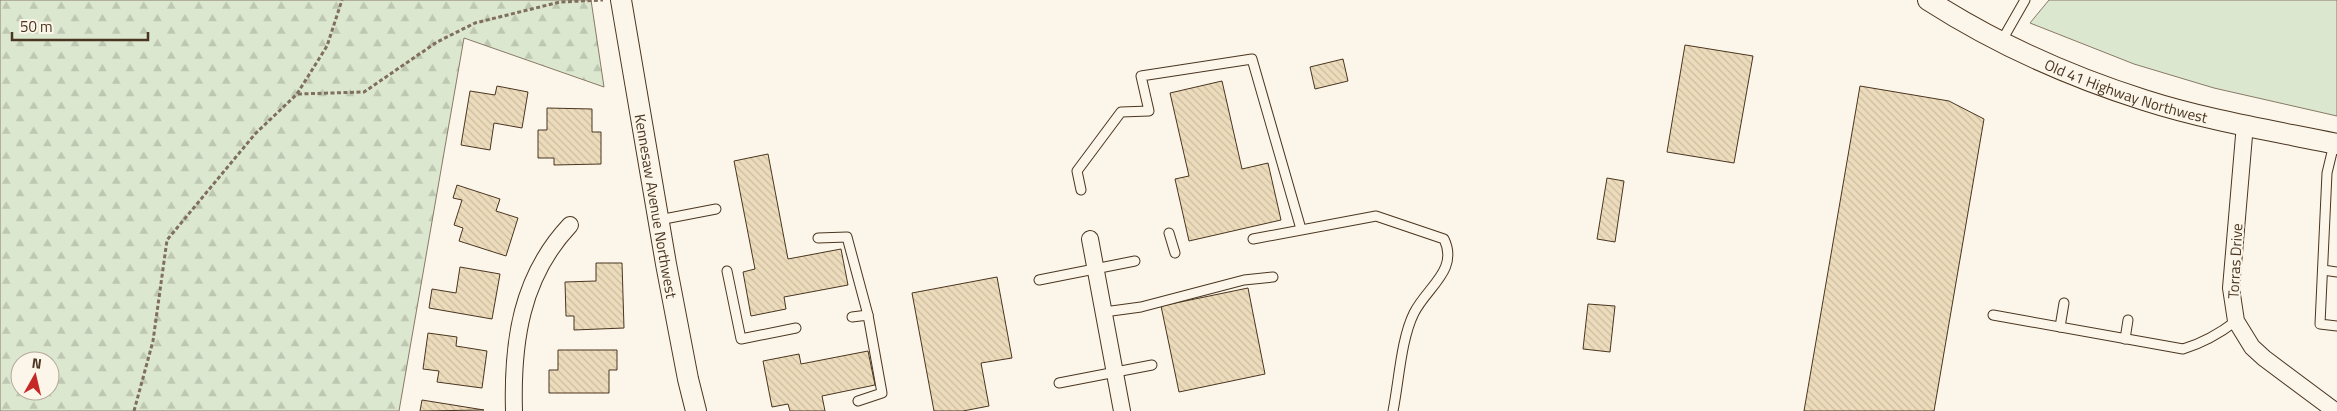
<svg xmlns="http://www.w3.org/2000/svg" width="2337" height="411" font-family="'Titillium Web',sans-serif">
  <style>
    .green { fill: #dce7d0; stroke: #887966 }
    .forest { fill: url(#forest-firs); stroke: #887966; fill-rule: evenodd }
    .building { fill: url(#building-back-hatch); stroke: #4a3520 }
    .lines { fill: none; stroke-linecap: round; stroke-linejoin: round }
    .service-casing { stroke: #4a3520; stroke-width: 11 }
    .minor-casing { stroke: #4a3520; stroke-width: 18 }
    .tertiary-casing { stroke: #4a3520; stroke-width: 22 }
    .path { stroke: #7f6f5c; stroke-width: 3; stroke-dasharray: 4 2.5; stroke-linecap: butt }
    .service { stroke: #fbf6e9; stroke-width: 9 }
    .minor { stroke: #fbf6e9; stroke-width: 16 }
    .tertiary { stroke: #fbf6e9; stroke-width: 20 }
    .labels { text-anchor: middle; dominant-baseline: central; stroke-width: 4; stroke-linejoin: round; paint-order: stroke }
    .street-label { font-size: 15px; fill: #4a3520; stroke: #fbf6e9 }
  </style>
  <defs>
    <pattern id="forest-firs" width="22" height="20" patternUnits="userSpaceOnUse" patternTransform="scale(1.25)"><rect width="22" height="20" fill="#dce7d0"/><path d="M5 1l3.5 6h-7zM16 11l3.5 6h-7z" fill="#bec7b2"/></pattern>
    <pattern id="building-back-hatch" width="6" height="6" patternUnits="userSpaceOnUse" patternTransform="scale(1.25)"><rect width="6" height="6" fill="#ecdcbc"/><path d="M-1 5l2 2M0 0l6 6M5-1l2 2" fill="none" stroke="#ccbda1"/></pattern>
  </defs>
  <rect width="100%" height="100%" fill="#fbf6e9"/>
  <polygon class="green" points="2049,0 2337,0 2337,116 2214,88 2134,64 2030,23"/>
  <path class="forest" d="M0,0H591L604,87L464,38L399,411H0ZM20,361H50V391H20Z"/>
  <g class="building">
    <polygon points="1685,45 1753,56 1734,163 1667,152"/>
    <polygon points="1343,59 1348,81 1315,89 1310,67"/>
    <polygon points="1222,81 1242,169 1268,163 1281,220 1189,241 1175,179 1189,176 1170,93"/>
    <polygon points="497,86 528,92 522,128 494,123 490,150 461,145 470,91 495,95"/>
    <polygon points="1860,86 1949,101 1984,119 1934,411 1804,411"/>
    <polygon points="547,108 592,109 592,132 601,132 601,164 554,165 554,158 538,158 538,130 547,130"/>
    <polygon points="768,154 788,259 841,249 848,285 784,297 786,309 751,316 743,272 755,269 734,161"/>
    <polygon points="1607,178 1624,181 1615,242 1597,239"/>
    <polygon points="457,185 500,199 496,211 518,218 506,256 459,241 463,228 454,225 462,200 453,198"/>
    <polygon points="596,263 622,263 624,328 574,330 574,316 566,316 565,282 596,281"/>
    <polygon points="460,267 500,274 492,319 429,308 432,289 456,293"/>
    <polygon points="997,277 1012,358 981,363 989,406 963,411 934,411 912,293"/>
    <polygon points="1248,288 1265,374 1179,392 1161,306"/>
    <polygon points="1588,304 1615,306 1610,352 1583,349"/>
    <polygon points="428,333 457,337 456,346 487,351 482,388 437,382 439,371 423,369"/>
    <polygon points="558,350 617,350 617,370 609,370 609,393 549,393 549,370 558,370"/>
    <polygon points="868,351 875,385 822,396 825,411 790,411 788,404 772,407 763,361 799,354 801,364"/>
    <polygon points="422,400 484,410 420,411"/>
  </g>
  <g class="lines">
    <defs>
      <g id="service">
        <polyline points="2001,42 2025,0"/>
        <polyline points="2334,144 2327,173 2320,324 2337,326"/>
        <polyline points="1081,190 1077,171 1121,112 1149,111 1141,76 1252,59 1301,229"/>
        <polyline points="659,220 716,209"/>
        <polyline points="1169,233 1175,253"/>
        <polyline points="818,238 847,237 868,315"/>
        <path d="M1253,239L1376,216L1444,239C1459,270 1427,287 1414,313C1401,339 1399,381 1393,411"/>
        <polyline points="2323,270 2337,272"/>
        <polyline points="727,271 741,339 796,328"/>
        <polyline points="1039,280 1135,261"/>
        <polyline points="1104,312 1141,307 1244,280 1273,277"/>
        <path d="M1993,315L2183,349C2203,343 2219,334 2236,321"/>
        <polyline points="852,317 868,315 882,393 858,401"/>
        <polyline points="2060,327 2064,303"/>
        <polyline points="2125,339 2128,320"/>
        <polyline points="1059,383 1152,365"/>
      </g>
      <g id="minor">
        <polyline points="2245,124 2231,288 2236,321 2252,347 2264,358 2335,411"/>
        <polyline points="1090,239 1122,411"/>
        <path d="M514,411C512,342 521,277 570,225"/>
      </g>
      <g id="tertiary">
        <path id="s1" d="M621,0L666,264L688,379L696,411"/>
        <path id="s2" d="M1928,0C1995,43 2068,76 2144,100C2206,120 2274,131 2337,144"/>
      </g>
    </defs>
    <use href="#service" class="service-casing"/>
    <use href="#minor" class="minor-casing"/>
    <use href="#tertiary" class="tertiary-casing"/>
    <g class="path">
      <polyline points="298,94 364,92 437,42 475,23 560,2 603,0"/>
      <polyline points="134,411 153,341 167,240 255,134 297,94 327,46 342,0"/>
    </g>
    <use href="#service" class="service"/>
    <use href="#minor" class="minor"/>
    <use href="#tertiary" class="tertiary"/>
  </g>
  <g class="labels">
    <g class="street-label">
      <text stroke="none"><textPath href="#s2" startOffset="219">Old 41 Highway Northwest</textPath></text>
      <text stroke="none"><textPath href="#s1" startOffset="209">Kennesaw Avenue Northwest</textPath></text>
      <text transform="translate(2235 261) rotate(-87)">Torras Drive</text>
    </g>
  </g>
  <g transform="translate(35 376) rotate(8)"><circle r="24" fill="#fbf6e9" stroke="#b4a999"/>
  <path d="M0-4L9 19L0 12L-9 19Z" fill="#c62828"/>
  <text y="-8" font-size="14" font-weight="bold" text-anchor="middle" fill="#4a3520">N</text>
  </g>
  <path d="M12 32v8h136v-8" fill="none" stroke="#4a3520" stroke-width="2.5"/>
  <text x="20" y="32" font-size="15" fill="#4a3520" stroke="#fbf6e9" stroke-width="4" paint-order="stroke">50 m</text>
</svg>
